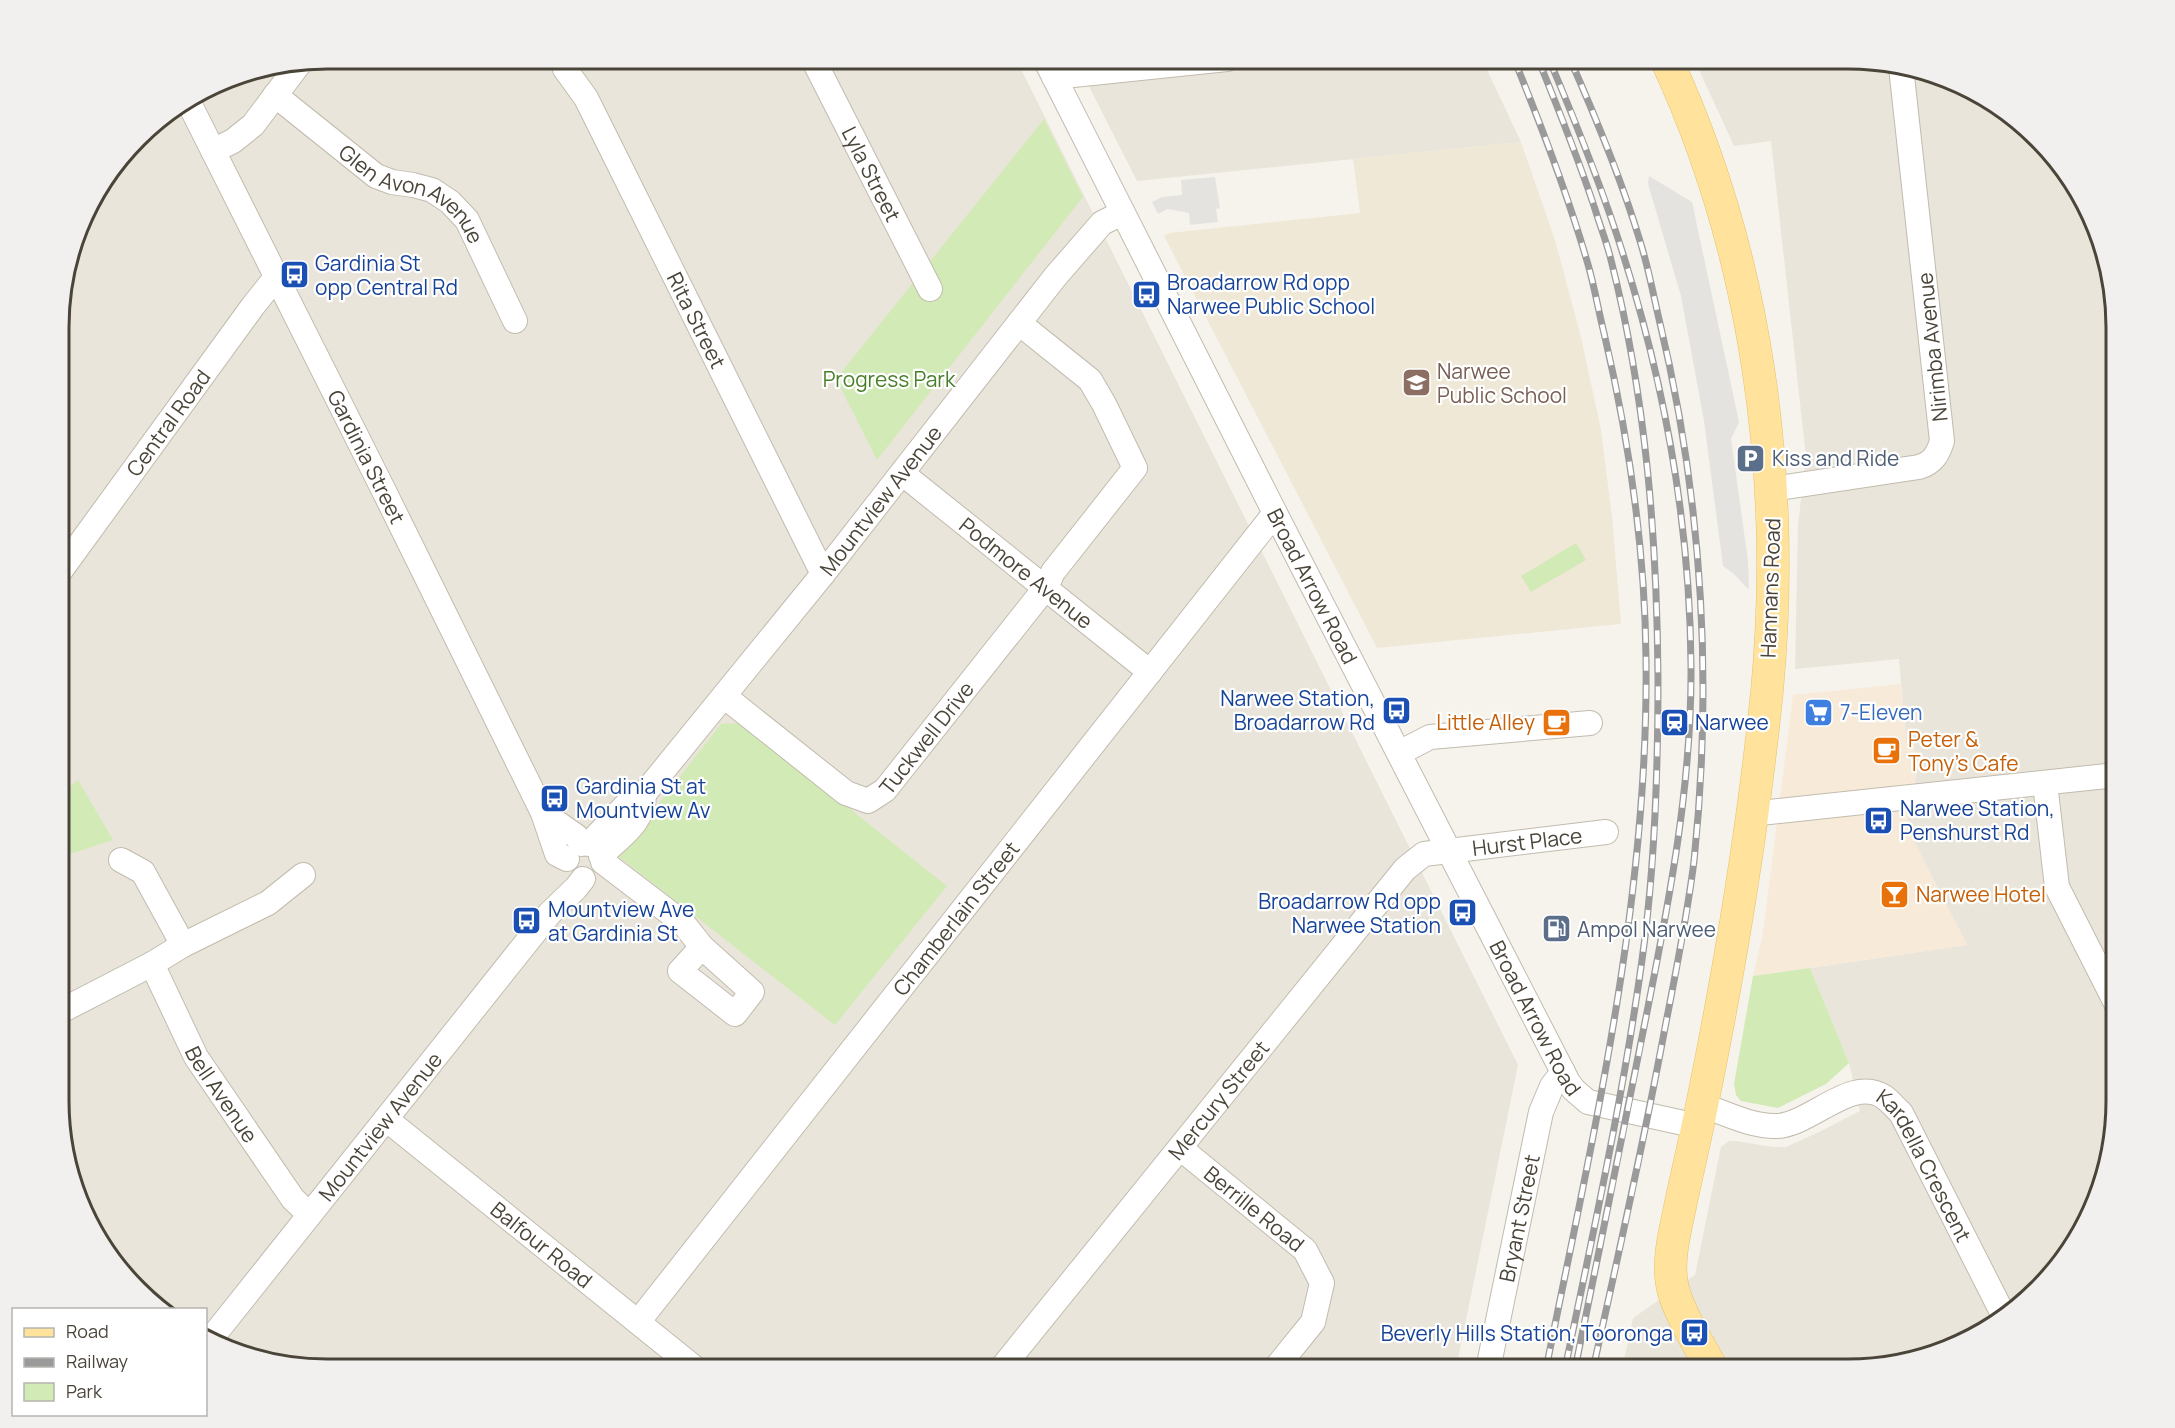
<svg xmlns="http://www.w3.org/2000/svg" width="2175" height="1428" font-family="Manrope,sans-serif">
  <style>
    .residential { fill: #eae5da }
    .commercial { fill: #f7ead8 }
    .education { fill: #efe8d6 }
    .green { fill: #d2eab5 }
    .parking { fill: #e5e3e0 }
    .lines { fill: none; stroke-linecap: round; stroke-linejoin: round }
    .minor-casing { stroke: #c2bbae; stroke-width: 26 }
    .major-casing { stroke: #e6c16a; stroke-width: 33 }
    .minor { stroke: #fff; stroke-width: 24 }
    .major { stroke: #ffe39c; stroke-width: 32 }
    .rail-casing { stroke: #9a9a9a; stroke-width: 7 }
    .rail { stroke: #fff; stroke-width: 4.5; stroke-dasharray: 14; stroke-linecap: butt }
    .labels { text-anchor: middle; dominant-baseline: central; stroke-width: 4.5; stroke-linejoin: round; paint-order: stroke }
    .street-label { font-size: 21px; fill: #4b4439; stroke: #fff }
    .transit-label { font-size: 21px; fill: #164399; stroke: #fff; text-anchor: start }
    .education-label { font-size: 21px; fill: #785e54; stroke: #fff; text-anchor: start }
    .park-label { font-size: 21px; fill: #4a7f2a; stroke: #fff }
    .service-label { font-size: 21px; fill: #4e5e75; stroke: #fff; text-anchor: start }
    .shop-label { font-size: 21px; fill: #366cbe; stroke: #fff; text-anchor: start }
    .food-label { font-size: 21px; fill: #c56008; stroke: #fff; text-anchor: start }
    .rim { fill: none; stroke: #4b4439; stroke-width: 3 }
  </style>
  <rect width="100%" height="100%" fill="#f6f3ec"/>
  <g class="residential">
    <polygon points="327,59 1016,59 1518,1065 1456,1369 327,1369 241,1355 206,1338 206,1310 164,1309 95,1236 61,1136 61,292 86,208 150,125 225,79"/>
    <polygon points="1075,59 1482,59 1521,142 1137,181"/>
    <polygon points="1694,59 1848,59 1934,73 1997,104 2081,193 2116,310 2116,1118 2102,1187 2071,1250 1982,1334 1865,1369 1622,1369 1633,1318 1695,1275 1721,1147 1729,1141 1736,1141 1773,1147 1786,1147 1819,1132 1860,1111 1849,1063 1810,968 1967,945 1906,826 1917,771 1913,740 1906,740 1899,659 1795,669 1798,525 1806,457 1771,141 1734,146"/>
  </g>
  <polygon class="commercial" points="1901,684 1906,740 1913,739 1917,771 1906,826 1967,945 1753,976 1763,933 1793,695"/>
  <polygon class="education" points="1521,142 1555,240 1581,337 1601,430 1612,517 1621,624 1377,648 1164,236 1169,233 1360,213 1353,159"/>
  <g class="green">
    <polygon points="1044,119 1083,197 877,460 836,379"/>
    <polygon points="1576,543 1586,560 1531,592 1521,576"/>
    <polygon points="742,723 947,886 835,1025 618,856 721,724"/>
    <polygon points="78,780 113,840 61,857 61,794"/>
    <polygon points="1810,968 1849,1063 1826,1084 1778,1108 1741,1101 1736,1095 1734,1084 1753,976"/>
  </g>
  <g class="parking">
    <polygon points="1649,176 1692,202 1739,422 1731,439 1748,561 1749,590 1734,574 1723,566 1704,421 1681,296 1648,184"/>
    <polygon points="1215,177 1220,208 1216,209 1218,222 1190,225 1189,213 1168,209 1158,214 1152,202 1162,197 1182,195 1181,180"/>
  </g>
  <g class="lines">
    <defs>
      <g id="minor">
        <path id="s1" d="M813,59L930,289"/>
        <path id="s2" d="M1045,59L1275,513L1568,1082L1574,1090L1588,1102L1697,1126"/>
        <path id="s3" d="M565,69L586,98L823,574"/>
        <polyline points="1054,77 1227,59"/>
        <path id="s4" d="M275,95L376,176L392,182L413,185L432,190L450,202L467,220L515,321"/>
        <path id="s5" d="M188,101L383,489L543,813L557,854L567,859"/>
        <polyline points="213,151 233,141 253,125 299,64"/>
        <path id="s6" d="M903,474L1150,672"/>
        <path d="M1772,489L1919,467C1933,463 1938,454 1942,441L1901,67"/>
        <path id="s7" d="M61,570L253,306L277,276"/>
        <path id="s8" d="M724,696L846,793L868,801L885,790L1046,587L1053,572L1135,468L1104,404L1090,380L1019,323"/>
        <polyline points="1399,753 1430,737 1590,723"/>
        <polyline points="2045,783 2057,887 2116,1003"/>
        <polyline points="543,813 576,836 582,844"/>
        <polyline points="1751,814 2116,775"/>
        <path id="s9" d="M589,844L629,802L644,794L823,574L1055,277L1102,223L1122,213"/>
        <path d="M601,856C620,836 644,824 644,794"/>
        <polyline points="121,860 143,872 183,945"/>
        <polyline points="603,862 683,923 702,947 752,992 735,1014 680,971 702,947"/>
        <path id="s10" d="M152,964L196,1057L293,1199L309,1214"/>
        <polyline points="61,1011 152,964 183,945 268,903 303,875"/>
        <path id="s11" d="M1702,1105C1725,1113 1752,1127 1777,1126C1810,1125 1852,1075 1884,1097C1890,1101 1895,1108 1901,1113L2003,1314"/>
        <path id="s12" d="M386,1119L696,1369"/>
        <path id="s13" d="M1180,1148L1305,1250L1322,1283L1313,1322L1275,1369"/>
        <path id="s14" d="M638,1322L1275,513"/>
        <path id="s15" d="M210,1340L550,913L576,888L583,879"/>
        <path id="s16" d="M1001,1369L1405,869L1424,854L1606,832"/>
        <path id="s17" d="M1488,1369L1541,1112L1552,1086L1563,1072"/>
      </g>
      <path id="major" d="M1666,59C1757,254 1787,478 1767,691C1753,830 1730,968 1702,1105C1696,1135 1689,1166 1682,1197C1677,1224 1667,1256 1672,1284C1676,1309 1700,1346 1712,1369"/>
    </defs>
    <use href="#minor" class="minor-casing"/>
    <use href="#major" class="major-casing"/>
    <use href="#minor" class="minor"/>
    <use href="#major" class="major"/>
    <defs>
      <g id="rail">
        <path d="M1514,59C1541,125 1567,192 1587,261C1594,284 1598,309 1604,333C1629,439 1645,549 1646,659C1649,899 1593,1135 1546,1369"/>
        <path d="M1538,59C1558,108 1578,158 1595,209C1600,226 1607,243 1611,260C1646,397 1657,538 1658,679C1658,773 1655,868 1642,960C1623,1098 1593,1233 1565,1369"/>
        <path d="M1549,59C1576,123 1602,187 1623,254C1665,386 1690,526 1691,665C1692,782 1670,897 1647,1012C1624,1131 1599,1250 1575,1369"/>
        <path d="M1570,59C1596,118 1621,178 1640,241C1648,266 1653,293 1659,319C1702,497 1713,679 1694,861C1687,918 1675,976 1664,1033C1643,1146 1618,1257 1593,1369"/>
      </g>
    </defs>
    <use href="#rail" class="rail-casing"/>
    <use href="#rail" class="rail"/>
  </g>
  <defs>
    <symbol id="bus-square" viewBox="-11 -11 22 22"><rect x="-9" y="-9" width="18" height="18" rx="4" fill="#1a4fb4" stroke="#fff"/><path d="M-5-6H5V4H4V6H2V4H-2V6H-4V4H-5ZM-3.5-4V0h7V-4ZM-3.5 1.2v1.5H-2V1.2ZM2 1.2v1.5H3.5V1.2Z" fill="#fff"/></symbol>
    <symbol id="school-square" viewBox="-11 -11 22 22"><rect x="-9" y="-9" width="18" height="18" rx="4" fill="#8d6e63" stroke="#fff"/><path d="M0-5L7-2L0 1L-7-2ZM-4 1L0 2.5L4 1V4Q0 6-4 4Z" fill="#fff"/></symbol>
    <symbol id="parking-square" viewBox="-11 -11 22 22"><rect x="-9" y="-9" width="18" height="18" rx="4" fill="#5c6f8a" stroke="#fff"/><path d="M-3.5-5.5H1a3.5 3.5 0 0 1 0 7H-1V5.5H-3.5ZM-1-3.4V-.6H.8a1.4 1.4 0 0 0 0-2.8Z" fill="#fff"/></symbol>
    <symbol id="supermarket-square" viewBox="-11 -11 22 22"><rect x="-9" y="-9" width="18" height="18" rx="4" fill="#3f7fe0" stroke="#fff"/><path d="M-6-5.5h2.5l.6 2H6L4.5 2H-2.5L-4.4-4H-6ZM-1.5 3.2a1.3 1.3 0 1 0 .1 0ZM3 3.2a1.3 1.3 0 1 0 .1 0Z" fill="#fff"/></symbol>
    <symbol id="cafe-square" viewBox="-11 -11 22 22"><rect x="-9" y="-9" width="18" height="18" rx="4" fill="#e8710a" stroke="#fff"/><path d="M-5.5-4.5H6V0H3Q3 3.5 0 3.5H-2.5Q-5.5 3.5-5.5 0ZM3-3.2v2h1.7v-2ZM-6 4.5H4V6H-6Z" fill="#fff"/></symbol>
    <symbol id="station-square" viewBox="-11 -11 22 22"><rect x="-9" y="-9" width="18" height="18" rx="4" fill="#1a4fb4" stroke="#fff"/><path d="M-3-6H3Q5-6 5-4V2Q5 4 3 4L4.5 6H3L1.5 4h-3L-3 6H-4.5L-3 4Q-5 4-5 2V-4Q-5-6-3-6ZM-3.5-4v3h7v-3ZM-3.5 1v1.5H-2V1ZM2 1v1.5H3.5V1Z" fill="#fff"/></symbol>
    <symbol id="bar-square" viewBox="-11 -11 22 22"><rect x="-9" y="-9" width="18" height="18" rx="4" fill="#e8710a" stroke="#fff"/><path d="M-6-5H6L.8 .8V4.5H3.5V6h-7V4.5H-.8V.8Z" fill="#fff"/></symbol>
    <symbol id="fuel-square" viewBox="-11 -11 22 22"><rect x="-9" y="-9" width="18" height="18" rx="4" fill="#5c6f8a" stroke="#fff"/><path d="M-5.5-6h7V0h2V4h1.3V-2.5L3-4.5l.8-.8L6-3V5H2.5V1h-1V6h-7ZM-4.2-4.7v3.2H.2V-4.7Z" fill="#fff"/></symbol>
  </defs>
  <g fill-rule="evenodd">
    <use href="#bus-square" x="278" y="258" width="33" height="33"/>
    <use href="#bus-square" x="1130" y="278" width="33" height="33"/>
    <use href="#school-square" x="1400" y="366" width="33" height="33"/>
    <use href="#parking-square" x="1734" y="442" width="33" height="33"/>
    <use href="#bus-square" x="1380" y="694" width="33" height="33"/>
    <use href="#supermarket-square" x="1802" y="696" width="33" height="33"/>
    <use href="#cafe-square" x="1540" y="706" width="33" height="33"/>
    <use href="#station-square" x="1658" y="706" width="33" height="33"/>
    <use href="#cafe-square" x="1870" y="734" width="33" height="33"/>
    <use href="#bus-square" x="538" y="782" width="33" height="33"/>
    <use href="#bus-square" x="1862" y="804" width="33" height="33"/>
    <use href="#bar-square" x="1878" y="878" width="33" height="33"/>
    <use href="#bus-square" x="1446" y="896" width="33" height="33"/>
    <use href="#bus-square" x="510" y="904" width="33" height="33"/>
    <use href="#fuel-square" x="1540" y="912" width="33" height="33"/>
    <use href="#bus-square" x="1678" y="1316" width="33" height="33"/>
  </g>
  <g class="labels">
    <g class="street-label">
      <text stroke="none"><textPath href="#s1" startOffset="129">Lyla Street</textPath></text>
      <text stroke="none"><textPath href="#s4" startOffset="172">Glen Avon Avenue</textPath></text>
      <text stroke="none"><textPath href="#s3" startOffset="284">Rita Street</textPath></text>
      <text transform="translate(1932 347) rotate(-96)">Nirimba Avenue</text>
      <text stroke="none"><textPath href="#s7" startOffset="182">Central Road</textPath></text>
      <text stroke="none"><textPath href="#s5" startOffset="398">Gardinia Street</textPath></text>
      <text stroke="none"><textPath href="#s9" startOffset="452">Mountview Avenue</textPath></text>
      <text stroke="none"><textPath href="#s6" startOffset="158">Podmore Avenue</textPath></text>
      <text stroke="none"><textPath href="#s2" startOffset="591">Broad Arrow Road</textPath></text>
      <text transform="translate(1770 588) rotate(-88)">Hannans Road</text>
      <text stroke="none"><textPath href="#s8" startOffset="266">Tuckwell Drive</textPath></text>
      <text stroke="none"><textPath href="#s16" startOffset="771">Hurst Place</textPath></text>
      <text stroke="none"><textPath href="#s14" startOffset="514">Chamberlain Street</textPath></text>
      <text stroke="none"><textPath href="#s2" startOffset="1077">Broad Arrow Road</textPath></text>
      <text stroke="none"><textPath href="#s10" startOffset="148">Bell Avenue</textPath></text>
      <text stroke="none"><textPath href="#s16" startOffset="346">Mercury Street</textPath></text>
      <text stroke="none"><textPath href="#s15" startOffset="273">Mountview Avenue</textPath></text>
      <text stroke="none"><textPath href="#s11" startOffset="274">Kardella Crescent</textPath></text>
      <text stroke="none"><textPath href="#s13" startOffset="96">Berrille Road</textPath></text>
      <text stroke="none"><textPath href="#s17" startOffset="154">Bryant Street</textPath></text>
      <text stroke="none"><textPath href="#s12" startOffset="200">Balfour Road</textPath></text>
    </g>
    <g class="transit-label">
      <text x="315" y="263">Gardinia St<tspan x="315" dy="24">opp Central Rd</tspan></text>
      <text x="1167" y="282">Broadarrow Rd opp<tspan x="1167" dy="24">Narwee Public School</tspan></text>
      <text x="1375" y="698" text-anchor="end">Narwee Station,<tspan x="1375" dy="24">Broadarrow Rd</tspan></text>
      <text x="1695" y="722">Narwee</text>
      <text x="576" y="786">Gardinia St at<tspan x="576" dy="24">Mountview Av</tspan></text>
      <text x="1900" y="808">Narwee Station,<tspan x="1900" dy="24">Penshurst Rd</tspan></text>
      <text x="1441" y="901" text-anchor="end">Broadarrow Rd opp<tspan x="1441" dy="24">Narwee Station</tspan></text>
      <text x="548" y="909">Mountview Ave<tspan x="548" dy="24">at Gardinia St</tspan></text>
      <text x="1673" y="1333" text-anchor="end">Beverly Hills Station, Tooronga</text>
    </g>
    <g class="education-label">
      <text x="1437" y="371">Narwee<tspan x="1437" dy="24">Public School</tspan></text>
    </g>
    <g class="park-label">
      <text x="889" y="379">Progress Park</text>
    </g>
    <g class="service-label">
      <text x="1772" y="458">Kiss and Ride</text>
      <text x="1577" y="929">Ampol Narwee</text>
    </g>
    <g class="shop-label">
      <text x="1840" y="712">7-Eleven</text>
    </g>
    <g class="food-label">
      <text x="1535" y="722" text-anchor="end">Little Alley</text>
      <text x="1908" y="739">Peter &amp;<tspan x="1908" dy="24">Tony's Cafe</tspan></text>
      <text x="1916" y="894">Narwee Hotel</text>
    </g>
  </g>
  <path d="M0 0H2175V1428H0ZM327 69H1848A258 258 0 0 1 2106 327V1101A258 258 0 0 1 1848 1359H327A258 258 0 0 1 69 1101V327A258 258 0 0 1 327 69Z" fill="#f1f0ef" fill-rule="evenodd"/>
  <path class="rim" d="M327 69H1848A258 258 0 0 1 2106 327V1101A258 258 0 0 1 1848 1359H327A258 258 0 0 1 69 1101V327A258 258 0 0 1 327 69Z"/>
  <rect x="12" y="1308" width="195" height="108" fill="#ffffff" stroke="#b7b4b0" stroke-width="1.5"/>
  <rect x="24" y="1328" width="30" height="9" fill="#ffe39c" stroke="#b7b4b0" stroke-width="1.5"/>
  <text x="66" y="1338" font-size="18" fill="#4b4439">Road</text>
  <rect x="24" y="1358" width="30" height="9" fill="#9a9a9a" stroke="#b7b4b0" stroke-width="1.5"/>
  <text x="66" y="1368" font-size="18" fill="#4b4439">Railway</text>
  <rect x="24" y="1383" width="30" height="18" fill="#d2eab5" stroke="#b7b4b0" stroke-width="1.5"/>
  <text x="66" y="1398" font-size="18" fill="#4b4439">Park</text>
</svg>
